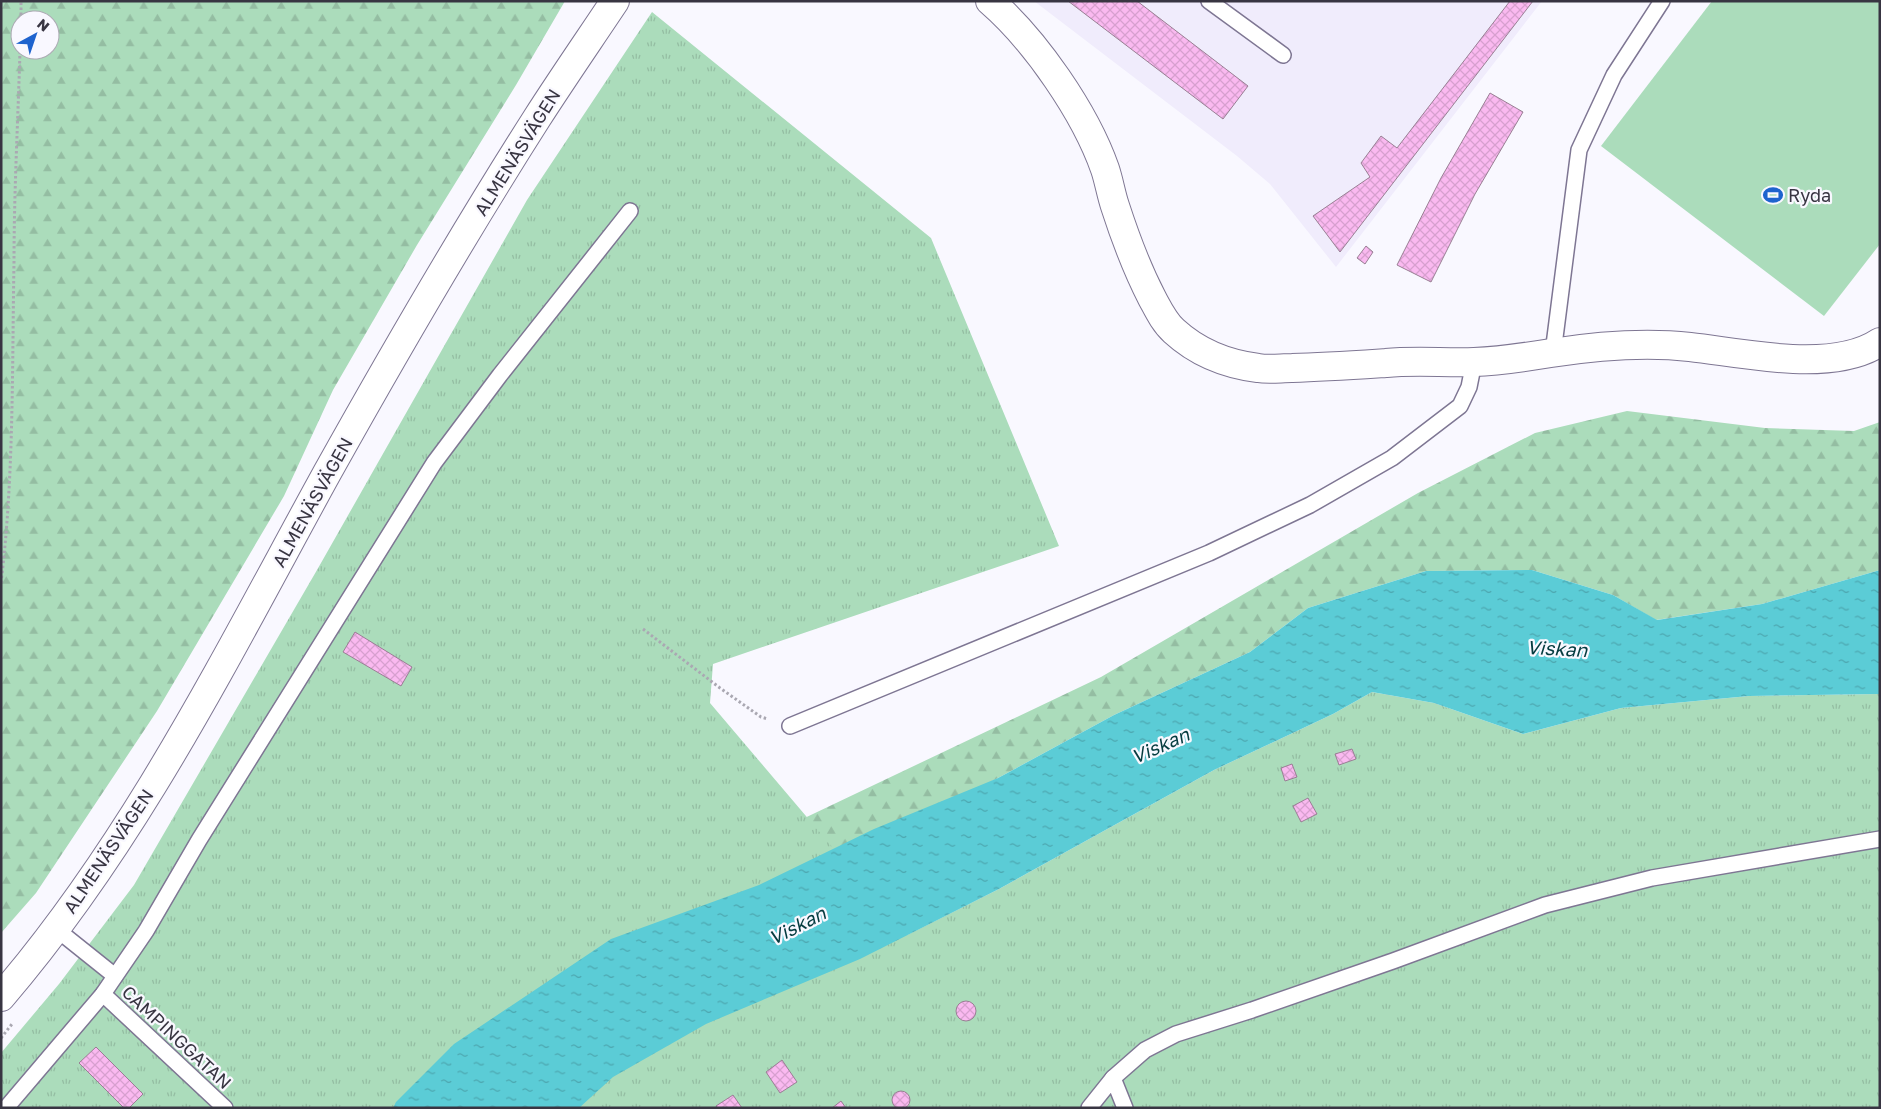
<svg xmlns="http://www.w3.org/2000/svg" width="1881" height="1109" font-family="'Golos Text',sans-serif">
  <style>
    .built { fill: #f0ecfc }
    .grass { fill: #abdcbb }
    .forest { fill: url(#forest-firs); fill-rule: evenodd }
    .park { fill: url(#park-tufts) }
    .water { fill: url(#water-ripples) }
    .building { fill: url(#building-cross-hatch); stroke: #997f94 }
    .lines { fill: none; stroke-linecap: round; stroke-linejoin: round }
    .service-casing { stroke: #7e7693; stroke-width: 18 }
    .minor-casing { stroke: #7e7693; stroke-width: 30 }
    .tertiary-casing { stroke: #7e7693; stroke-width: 30 }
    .path { stroke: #aaa8b2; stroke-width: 3; stroke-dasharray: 2.5 2.5; stroke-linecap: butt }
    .service { stroke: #fff; stroke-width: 15 }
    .minor { stroke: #fff; stroke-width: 28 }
    .tertiary { stroke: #fff; stroke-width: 28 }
    .labels { text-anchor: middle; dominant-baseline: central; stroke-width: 4.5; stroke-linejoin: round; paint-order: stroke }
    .street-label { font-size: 18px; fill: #383542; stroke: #f9f8ff }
    .poi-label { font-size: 18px; fill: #383542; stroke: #f9f8ff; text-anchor: start }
    .water-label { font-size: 19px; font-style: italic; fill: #053c40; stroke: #f9f8ff }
  </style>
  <defs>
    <pattern id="forest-firs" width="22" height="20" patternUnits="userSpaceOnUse" patternTransform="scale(1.25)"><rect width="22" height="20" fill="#abdcbb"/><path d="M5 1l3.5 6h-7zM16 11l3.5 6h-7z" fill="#94bda2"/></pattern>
    <pattern id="park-tufts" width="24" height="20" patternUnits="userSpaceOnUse" patternTransform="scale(1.25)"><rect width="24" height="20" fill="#abdcbb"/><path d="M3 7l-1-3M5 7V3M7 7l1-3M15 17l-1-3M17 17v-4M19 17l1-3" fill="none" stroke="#94bda2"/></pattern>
    <pattern id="water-ripples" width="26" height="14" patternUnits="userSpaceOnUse" patternTransform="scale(1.25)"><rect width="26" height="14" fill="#5bccd6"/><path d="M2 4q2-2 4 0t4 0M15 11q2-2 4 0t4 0" fill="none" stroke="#4ca6af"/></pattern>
    <pattern id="building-cross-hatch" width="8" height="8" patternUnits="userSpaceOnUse" patternTransform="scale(1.25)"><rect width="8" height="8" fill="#fab9f0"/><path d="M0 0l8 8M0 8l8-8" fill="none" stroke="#d7a0cf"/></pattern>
  </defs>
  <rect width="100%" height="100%" fill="#f9f8ff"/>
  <polygon class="built" points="1034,1 1542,1 1336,267 1270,184 1237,156"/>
  <polygon class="grass" points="1712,1 1880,1 1880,244 1824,316 1601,146"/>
  <g class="forest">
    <path d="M1,1H565L516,85L417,245L333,390L284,496L157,711L36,893L1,933ZM20,20H50V50H20Z"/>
    <polygon points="1627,411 1765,428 1854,431 1880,422 1880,570 1762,604 1656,620 1613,595 1532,570 1426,571 1308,608 1250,652 1114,715 998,778 370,1108 714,861 1101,677 1418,493 1535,433"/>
  </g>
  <polygon class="park" points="652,12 931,238 1059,546 713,664 710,703 907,935 999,889 1214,770 1333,714 1372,692 1434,703 1523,734 1621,708 1749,696 1880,694 1880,1108 1,1108 1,1053 59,984 134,885 317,570 527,200"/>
  <polygon class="water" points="1532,570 1613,595 1657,620 1762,604 1880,570 1880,694 1749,696 1621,708 1523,734 1434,703 1372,692 1333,714 1214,770 999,889 860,959 706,1024 613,1077 579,1108 393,1108 396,1102 454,1044 611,939 759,885 874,829 998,778 1114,715 1250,652 1308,608 1426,571"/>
  <g class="building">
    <polygon points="1068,1 1137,1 1248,86 1223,119"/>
    <polygon points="1510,1 1533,1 1340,252 1313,216 1370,177 1361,163 1381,136 1397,148"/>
    <polygon points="1490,93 1523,112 1475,194 1431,282 1397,265 1441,178"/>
    <polygon points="1366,246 1373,252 1365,264 1357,258"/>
    <polygon points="355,632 412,667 401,686 343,652"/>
    <polygon points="1352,749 1356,759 1339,765 1335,754"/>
    <polygon points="1292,764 1297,777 1285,781 1281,768"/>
    <polygon points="1308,798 1317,814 1301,822 1293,806"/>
    <circle cx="966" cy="1011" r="10"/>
    <polygon points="96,1047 143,1094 129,1108 124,1108 79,1063"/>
    <polygon points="782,1060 797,1082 780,1093 766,1072"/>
    <circle cx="901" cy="1100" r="9"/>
    <polygon points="733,1095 742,1108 717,1108 716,1106"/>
    <polygon points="841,1101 846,1108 832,1108"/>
  </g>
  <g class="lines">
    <defs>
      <g id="service">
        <polyline points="1209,1 1283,55"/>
        <polyline points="1553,353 1579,150 1614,75 1662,1"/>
        <polyline points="790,726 1209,553 1310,505 1392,458 1460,406 1469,387 1474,362"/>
        <polyline points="55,928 115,976"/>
        <polyline points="103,994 225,1108"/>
        <polyline points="1113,1078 1145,1050 1176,1034 1252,1010 1393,961 1545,905 1652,878 1880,839"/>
        <polyline points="6,1108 103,994 146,931 199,840 434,463 500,375 630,211"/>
        <polyline points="1089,1108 1113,1078 1125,1108"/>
      </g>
      <path id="minor" d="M990,1C1035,40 1085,112 1105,169C1109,181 1111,194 1115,206C1125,237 1137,269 1152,298C1158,309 1164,322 1174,331C1198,353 1226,364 1258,368C1269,370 1281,368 1292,368C1323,367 1354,365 1386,363C1415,360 1445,363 1474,362C1500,361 1526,357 1551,353C1596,346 1645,342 1690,347C1744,353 1832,374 1880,342"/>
      <path id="tertiary" d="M1,997C136,840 228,653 327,473C394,353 463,234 537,118C562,79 589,40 615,1"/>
    </defs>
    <use href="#service" class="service-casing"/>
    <use href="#minor" class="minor-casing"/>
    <use href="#tertiary" class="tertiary-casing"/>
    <g class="path">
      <polyline points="21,20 21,1"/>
      <path d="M1,583C14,477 12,369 14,262C14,191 18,121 20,50"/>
      <polyline points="643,629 720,688 761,717 768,719"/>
      <polyline points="1,1038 12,1024"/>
    </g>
    <use href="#service" class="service"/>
    <use href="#minor" class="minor"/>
    <use href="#tertiary" class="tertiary"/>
  </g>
  <defs>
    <symbol id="stadium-bare" viewBox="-9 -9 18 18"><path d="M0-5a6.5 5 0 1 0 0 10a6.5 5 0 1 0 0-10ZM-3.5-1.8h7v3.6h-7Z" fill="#1e63ce" stroke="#f9f8ff" stroke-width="2.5" paint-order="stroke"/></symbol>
  </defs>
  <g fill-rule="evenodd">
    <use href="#stadium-bare" x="1759" y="181" width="28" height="28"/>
  </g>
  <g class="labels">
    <g class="street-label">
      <text transform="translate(517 152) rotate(-58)">ALMENÄSVÄGEN</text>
      <text transform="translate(312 502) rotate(-61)">ALMENÄSVÄGEN</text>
      <text transform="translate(108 851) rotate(-56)">ALMENÄSVÄGEN</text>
      <text transform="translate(177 1037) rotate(43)">CAMPINGGATAN</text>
    </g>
    <g class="poi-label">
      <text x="1788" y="195">Ryda</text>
    </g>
    <g class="water-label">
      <text transform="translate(1557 648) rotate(3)">Viskan</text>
      <text transform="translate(1160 745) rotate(-24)">Viskan</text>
      <text transform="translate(797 925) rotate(-27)">Viskan</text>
    </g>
  </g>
  <rect width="1881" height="1109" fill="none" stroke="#383542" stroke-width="5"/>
  <g transform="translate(35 35) rotate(40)"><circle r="24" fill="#f9f8ff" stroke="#acaab3"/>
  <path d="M0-4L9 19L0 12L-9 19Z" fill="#1e63ce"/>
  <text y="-8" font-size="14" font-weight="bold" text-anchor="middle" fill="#383542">N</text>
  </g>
</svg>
